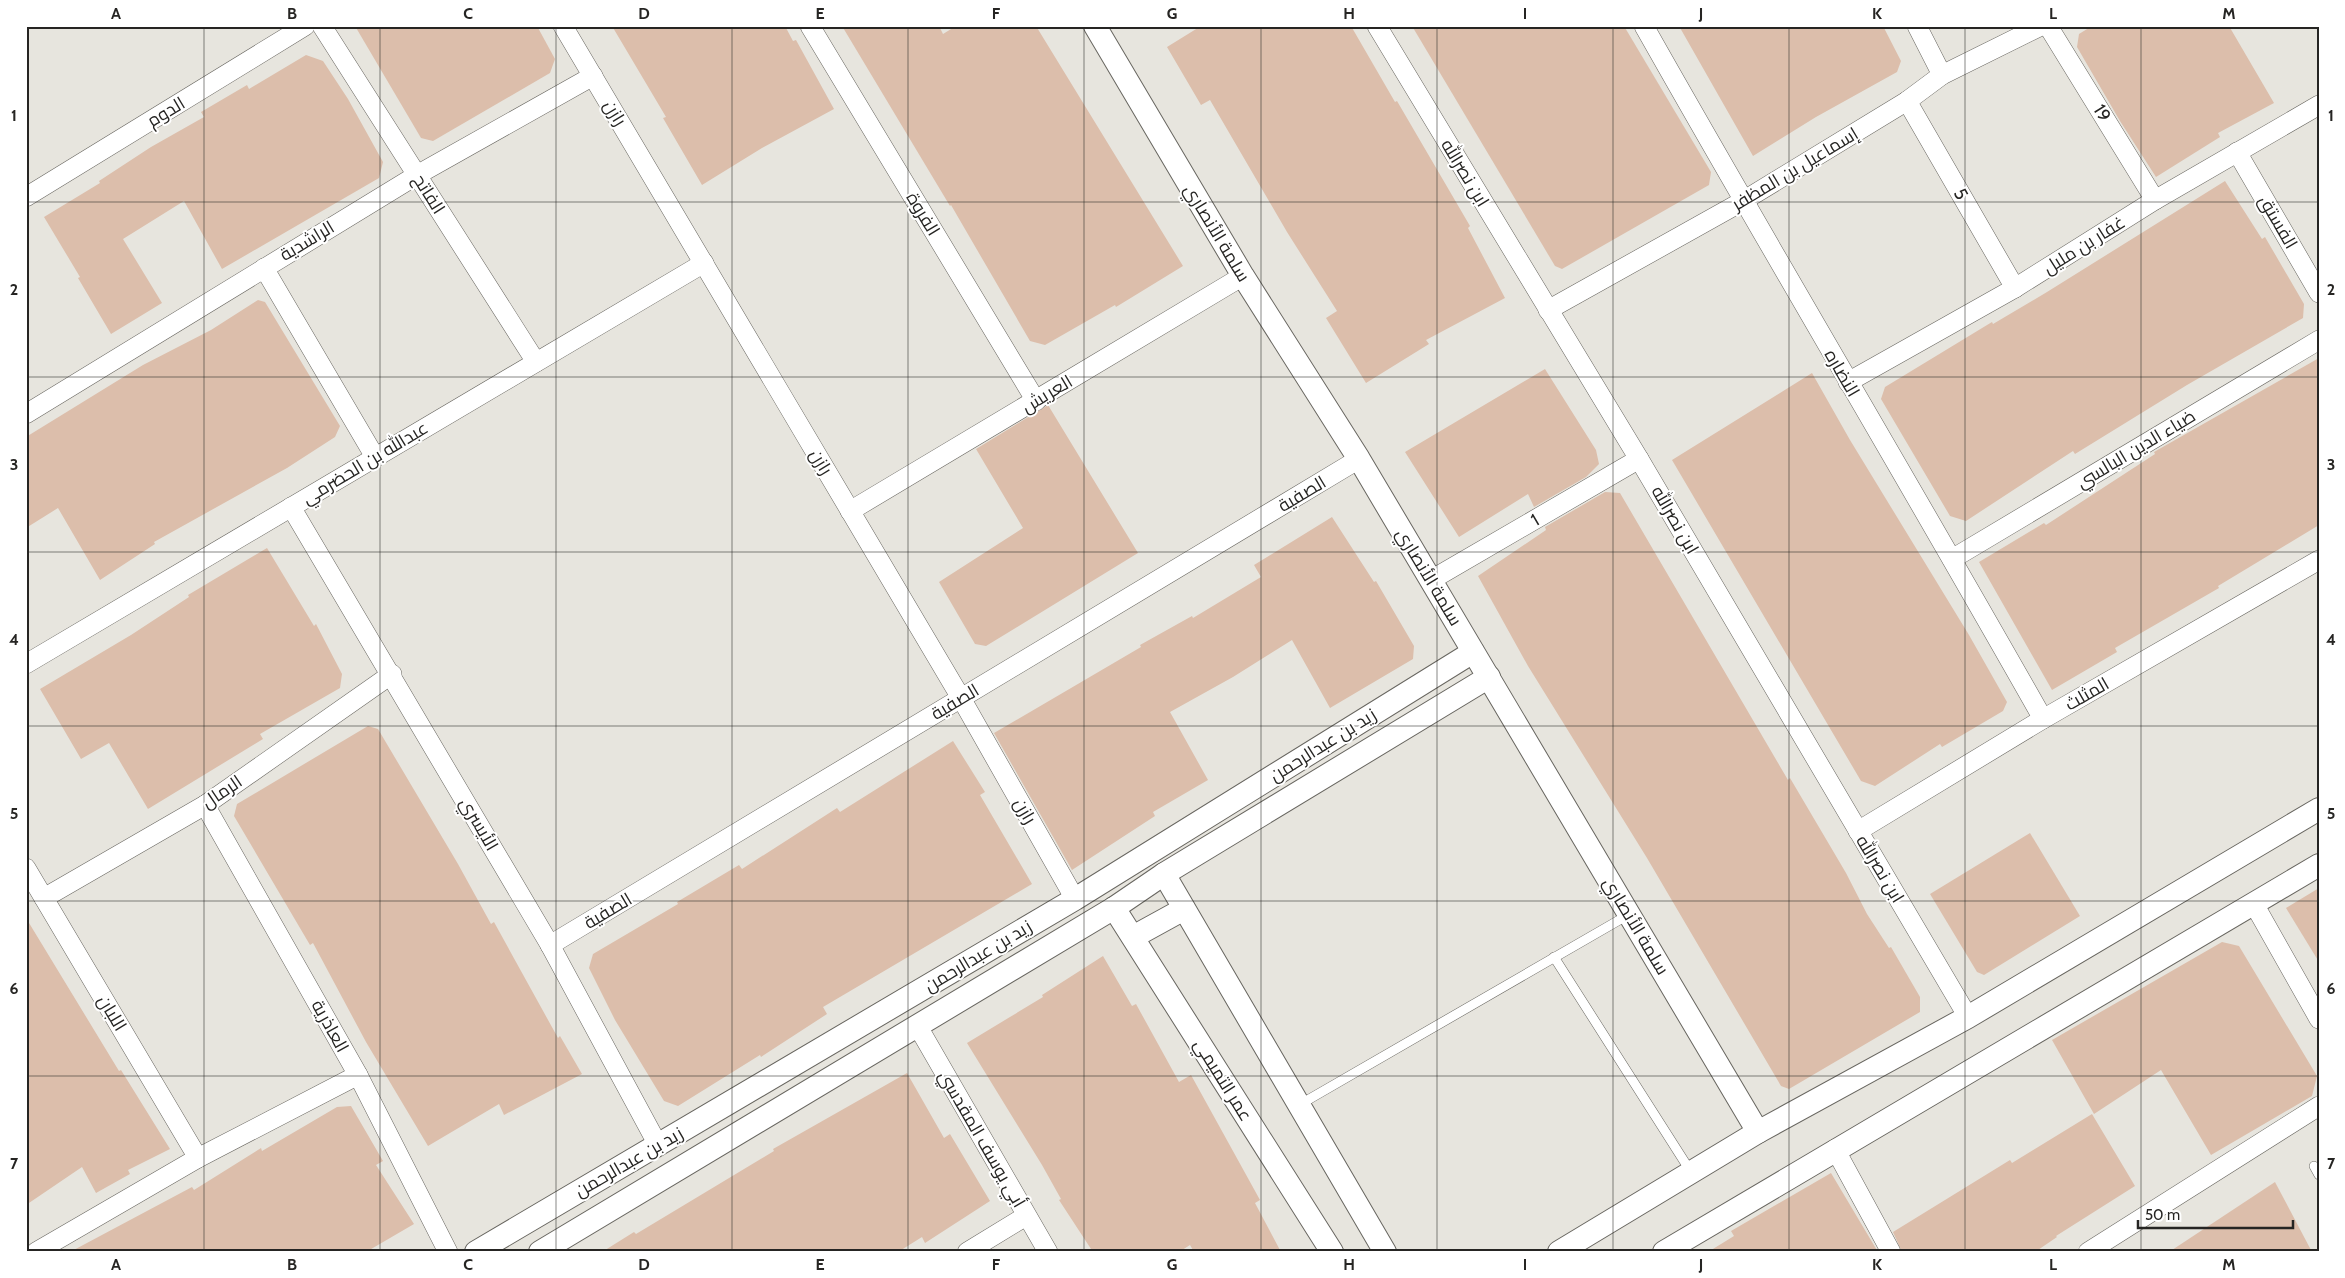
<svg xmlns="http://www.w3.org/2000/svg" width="2345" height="1278" font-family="Cabin,Cairo,sans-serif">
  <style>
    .building { fill: #dcbeab }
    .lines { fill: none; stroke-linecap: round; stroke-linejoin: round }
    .service-casing { stroke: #686660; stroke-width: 10 }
    .minor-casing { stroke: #686660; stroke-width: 20 }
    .tertiary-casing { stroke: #686660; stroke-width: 24 }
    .service { stroke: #fff; stroke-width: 9 }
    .minor { stroke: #fff; stroke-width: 19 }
    .tertiary { stroke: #fff; stroke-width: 22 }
    .grid { fill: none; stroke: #262523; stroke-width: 1; stroke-opacity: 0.55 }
    .labels { text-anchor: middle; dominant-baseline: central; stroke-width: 4; stroke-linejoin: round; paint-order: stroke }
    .street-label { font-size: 18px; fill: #262523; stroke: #fff }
    .neatline { fill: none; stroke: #262523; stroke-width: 2 }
    .grid-label { font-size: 16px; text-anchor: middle; font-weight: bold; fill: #262523 }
  </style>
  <rect width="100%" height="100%" fill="#e7e5de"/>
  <g class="building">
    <polygon points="355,26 537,26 555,59 550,73 433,141 421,138"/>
    <polygon points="612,26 785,26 793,41 796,40 834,109 762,148 702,185 663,118 666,117"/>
    <polygon points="842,26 939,26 943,34 956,26 1036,26 1183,266 1116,307 1115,305 1045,345 1030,341 951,205 950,206"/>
    <polygon points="1201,26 1351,26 1395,102 1397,101 1470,226 1468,228 1505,298 1426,340 1429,344 1366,383 1326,318 1337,311 1287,232 1210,100 1201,105 1167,47"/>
    <polygon points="1412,26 1624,26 1711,172 1709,185 1562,269 1555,266"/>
    <polygon points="1679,26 1883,26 1901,61 1897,72 1816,117 1753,156"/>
    <polygon points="2092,26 2229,26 2274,103 2218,133 2220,137 2156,177 2120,121 2077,47 2079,34"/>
    <polygon points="306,55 323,61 348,99 383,162 379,178 222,269 184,201 123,239 162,303 111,334 78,278 80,277 44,217 100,183 99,181 151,147 204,117 201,112 247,85 249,89"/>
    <polygon points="2225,181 2262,239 2265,237 2304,304 2303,318 2187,385 2075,454 2073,451 1966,521 1950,516 1881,399 1885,387 1992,322 1993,324 2047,292"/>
    <polygon points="258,300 265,302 340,426 335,437 287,468 154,542 155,544 100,580 58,508 26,528 26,437 143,365 211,330"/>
    <polygon points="2319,358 2319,525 2218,586 2219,588 2115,648 2117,652 2052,690 1979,562 2044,523 2046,525 2155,454 2154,452"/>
    <polygon points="1545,369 1596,450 1599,464 1586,477 1534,507 1528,494 1459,537 1405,452"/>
    <polygon points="1812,373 1850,440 1969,635 2007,702 2003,711 1942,747 1940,744 1875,786 1861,781 1672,460"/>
    <polygon points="1048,405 1138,553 986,646 975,644 939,582 1023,528 976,449"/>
    <polygon points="1605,492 1620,493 1788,780 1790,778 1846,873 1867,914 1889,948 1891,947 1920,997 1920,1012 1789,1089 1781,1086 1647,858 1528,666 1478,576 1546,530 1545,527"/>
    <polygon points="1332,517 1374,582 1376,581 1414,646 1413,659 1330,708 1292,640 1233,677 1170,712 1208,780 1153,812 1155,816 1072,870 994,733 1141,647 1140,645 1192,616 1193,618 1261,577 1254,565"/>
    <polygon points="267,548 314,626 316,624 342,674 340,688 260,734 263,739 148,809 109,743 81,759 40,689 131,635 189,597 188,595"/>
    <polygon points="368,726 378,729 458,864 491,924 494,922 558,1038 560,1036 582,1074 504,1115 499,1104 428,1146 366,1042 313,943 310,945 234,816 237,804"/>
    <polygon points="953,741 985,792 980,795 1032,884 823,1007 827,1014 761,1057 760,1055 678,1106 664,1101 615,1020 589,968 593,954 678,904 677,902 739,865 742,869 837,808 840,812"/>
    <polygon points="2030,833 2080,916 1984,975 1977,972 1930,894"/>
    <polygon points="2319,888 2319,962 2286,908"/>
    <polygon points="26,918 119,1071 121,1070 170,1149 128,1170 130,1174 96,1193 82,1167 26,1205"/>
    <polygon points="2222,942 2239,946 2317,1076 2312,1096 2211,1155 2161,1070 2094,1114 2052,1040"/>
    <polygon points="1103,956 1132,1006 1136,1004 1179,1082 1191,1075 1260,1200 1255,1203 1281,1252 1194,1252 1190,1245 1179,1252 1093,1252 1059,1200 1061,1199 1042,1165 967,1043 1043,997 1042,995"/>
    <polygon points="907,1073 944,1138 950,1134 990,1201 925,1243 922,1237 898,1252 602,1252 634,1232 636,1234 774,1151 773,1149"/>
    <polygon points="351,1106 383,1161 376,1165 414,1224 366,1252 70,1252 192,1187 194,1190 261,1148 262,1151 337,1107"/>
    <polygon points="2092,1114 2135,1186 2056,1236 2057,1237 2035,1252 1902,1252 1893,1232 2010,1160 2012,1163"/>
    <polygon points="1831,1173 1878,1252 1708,1252 1734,1236 1731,1231"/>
    <polygon points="2275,1182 2312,1252 2169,1252"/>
  </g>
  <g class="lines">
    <defs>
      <g id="service">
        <polyline points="1554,957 1691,1172"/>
        <polyline points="1299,1105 1628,915"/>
        <polyline points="2314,1166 2319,1175"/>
      </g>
      <g id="minor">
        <polyline points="322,26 536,362"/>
        <polyline points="563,26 961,698 1075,899"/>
        <polyline points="810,26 1036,401"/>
        <polyline points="1377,26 1639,459 1968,1017"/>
        <path d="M1644,26C1775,258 1912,487 2043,719"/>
        <polyline points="1917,26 1942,75"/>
        <polyline points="2048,26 2155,200"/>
        <polyline points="1907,101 2015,288"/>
        <polyline points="2237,152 2319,293"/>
        <polyline points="26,197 305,26"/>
        <polyline points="264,268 375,457"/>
        <polyline points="1548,310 1743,201 1907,101 1942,75 2041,26"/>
        <polyline points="1848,382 2015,288 2155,200 2319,105"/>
        <polyline points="26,414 417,175 593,76"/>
        <polyline points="291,507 550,945 658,1145"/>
        <polyline points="850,511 1243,276"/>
        <polyline points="1952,559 2319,340"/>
        <polyline points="1431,580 1639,459"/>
        <polyline points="26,664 704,263"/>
        <polyline points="205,805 358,1075 448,1252"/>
        <polyline points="1858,831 2043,719 2319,560"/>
        <polyline points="26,868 198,1158"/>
        <polyline points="44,898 205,805 392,674"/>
        <polyline points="2254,904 2319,1019"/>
        <polyline points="550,945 1359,459"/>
        <polyline points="917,1025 1048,1252"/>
        <polyline points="1835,1149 1891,1252"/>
        <polyline points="36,1252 198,1158 358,1075"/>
        <polyline points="967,1252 1026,1216"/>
        <polyline points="2088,1252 2319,1106"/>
      </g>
      <g id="tertiary">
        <polyline points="1095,26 1243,276 1359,459 1758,1132"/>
        <polyline points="1164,874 1385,1252"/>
        <polyline points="1114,908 1332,1252"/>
        <polyline points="1133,937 1184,909"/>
        <polyline points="476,1252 1075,899 1473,652"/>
        <polyline points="540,1252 1114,908 1164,874 1489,677"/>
        <polyline points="1559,1252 1758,1132 1968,1017 2319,809"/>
        <polyline points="1664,1252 2319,865"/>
      </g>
    </defs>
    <use href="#service" class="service-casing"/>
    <use href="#minor" class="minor-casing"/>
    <use href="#tertiary" class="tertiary-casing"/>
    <use href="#service" class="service"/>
    <use href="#minor" class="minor"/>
    <use href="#tertiary" class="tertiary"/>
  </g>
  <path class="grid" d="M204,26V1252M380,26V1252M556,26V1252M732,26V1252M908,26V1252M1084,26V1252M1261,26V1252M1437,26V1252M1613,26V1252M1789,26V1252M1965,26V1252M2141,26V1252M26,202H2319M26,377H2319M26,552H2319M26,726H2319M26,901H2319M26,1076H2319"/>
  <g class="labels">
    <g class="street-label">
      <text transform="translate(166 112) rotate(-31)">الدوم</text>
      <text transform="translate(615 113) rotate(59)">رازن</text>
      <text transform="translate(2102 113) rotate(58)">19</text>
      <text transform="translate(1795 169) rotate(-31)">إسماعيل بن المظفر</text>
      <text transform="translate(1465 173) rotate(59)">ابن نصرالله</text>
      <text transform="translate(429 194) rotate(58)">الفاتح</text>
      <text transform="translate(1961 194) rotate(60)">5</text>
      <text transform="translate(923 214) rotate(59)">الفروة</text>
      <text transform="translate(2278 222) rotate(60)">الفستق</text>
      <text transform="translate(1217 233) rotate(59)">سلمة الأنصاري</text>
      <text transform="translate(307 241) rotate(-31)">الراشدية</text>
      <text transform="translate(2084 245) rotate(-32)">غفار بن مليل</text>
      <text transform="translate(1842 373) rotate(60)">النضاره</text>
      <text transform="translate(1047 394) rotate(-31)">العريش</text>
      <text transform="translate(2136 449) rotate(-31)">ضياء الدين البالسي</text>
      <text transform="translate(821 462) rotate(59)">رازن</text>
      <text transform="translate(365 463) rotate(-31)">عبدالله بن الحضرمي</text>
      <text transform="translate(1302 494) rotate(-31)">الصفية</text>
      <text transform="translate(1535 520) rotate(-30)">1</text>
      <text transform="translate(1675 520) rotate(60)">ابن نصرالله</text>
      <text transform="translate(1429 577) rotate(59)">سلمة الأنصاري</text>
      <text transform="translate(2087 694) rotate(-30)">المثلث</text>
      <text transform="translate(955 702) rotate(-31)">الصفية</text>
      <text transform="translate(1323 745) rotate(-32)">زيد بن عبدالرحمن</text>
      <text transform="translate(222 792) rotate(-34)">الرمال</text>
      <text transform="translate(1025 811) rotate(60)">رازن</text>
      <text transform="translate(479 824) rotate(60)">الأيسري</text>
      <text transform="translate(1880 869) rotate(59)">ابن نصرالله</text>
      <text transform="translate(608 911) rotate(-31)">الصفية</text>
      <text transform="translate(1636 926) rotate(59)">سلمة الأنصاري</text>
      <text transform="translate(978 956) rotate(-31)">زيد بن عبدالرحمن</text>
      <text transform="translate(112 1013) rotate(59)">اللبان</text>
      <text transform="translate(330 1026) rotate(61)">العاذرية</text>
      <text transform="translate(1223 1080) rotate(58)">عمر التميمي</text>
      <text transform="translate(982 1139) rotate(60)">أبي يوسف المقدسي</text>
      <text transform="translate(629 1162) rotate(-30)">زيد بن عبدالرحمن</text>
    </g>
  </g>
  <rect width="2345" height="1278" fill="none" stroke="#ffffff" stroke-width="55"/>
  <path d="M2138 1220v8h155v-8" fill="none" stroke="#262523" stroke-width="2.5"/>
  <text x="2145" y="1220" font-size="15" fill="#262523" stroke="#ffffff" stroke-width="4" paint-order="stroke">50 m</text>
  <rect x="28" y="28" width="2290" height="1222" class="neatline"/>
  <g class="grid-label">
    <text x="116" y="19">A</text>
    <text x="292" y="19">B</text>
    <text x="468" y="19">C</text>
    <text x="644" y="19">D</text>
    <text x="820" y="19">E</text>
    <text x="996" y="19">F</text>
    <text x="1172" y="19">G</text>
    <text x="1349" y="19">H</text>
    <text x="1525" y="19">I</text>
    <text x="1701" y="19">J</text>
    <text x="1877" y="19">K</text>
    <text x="2053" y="19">L</text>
    <text x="2229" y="19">M</text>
    <text x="14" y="121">1</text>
    <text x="2331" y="121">1</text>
    <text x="14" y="295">2</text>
    <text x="2331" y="295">2</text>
    <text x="14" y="470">3</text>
    <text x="2331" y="470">3</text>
    <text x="14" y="645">4</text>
    <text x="2331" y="645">4</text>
    <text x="14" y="819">5</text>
    <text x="2331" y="819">5</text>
    <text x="14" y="994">6</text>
    <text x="2331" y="994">6</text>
    <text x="14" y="1169">7</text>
    <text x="2331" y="1169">7</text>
    <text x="116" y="1270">A</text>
    <text x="292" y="1270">B</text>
    <text x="468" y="1270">C</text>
    <text x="644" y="1270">D</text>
    <text x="820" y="1270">E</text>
    <text x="996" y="1270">F</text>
    <text x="1172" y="1270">G</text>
    <text x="1349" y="1270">H</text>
    <text x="1525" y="1270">I</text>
    <text x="1701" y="1270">J</text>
    <text x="1877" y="1270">K</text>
    <text x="2053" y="1270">L</text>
    <text x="2229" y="1270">M</text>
  </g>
</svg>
